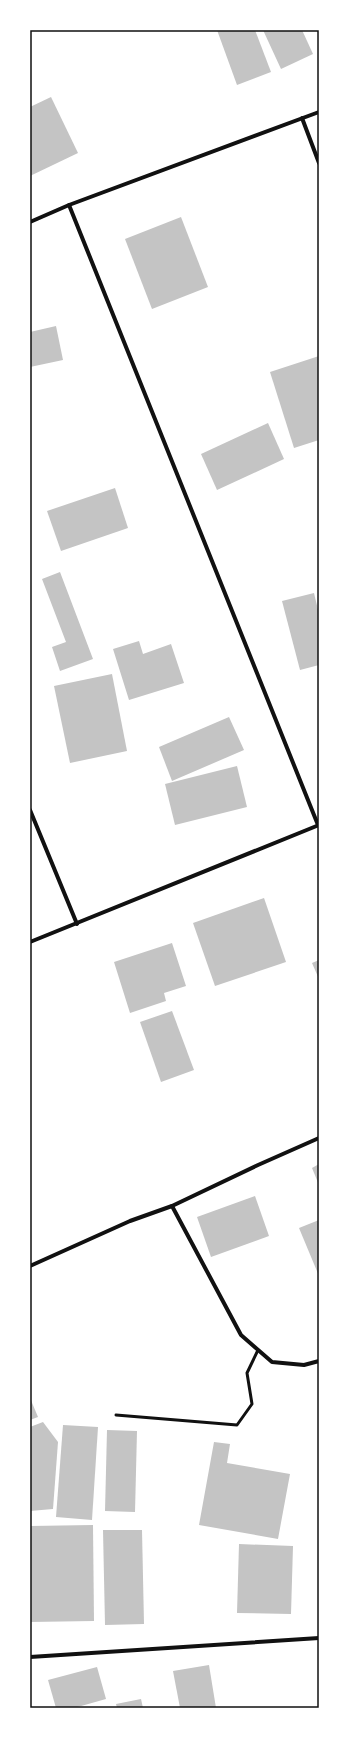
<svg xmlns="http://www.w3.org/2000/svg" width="349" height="1738" font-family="'Times New Roman',serif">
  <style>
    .building { fill: #c4c4c4 }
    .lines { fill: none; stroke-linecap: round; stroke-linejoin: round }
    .service { stroke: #111; stroke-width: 3 }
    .minor { stroke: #111; stroke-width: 4 }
    .neatline { fill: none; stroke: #111; stroke-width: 1.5 }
  </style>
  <rect width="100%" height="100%" fill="#fff"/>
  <g class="building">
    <polygon points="217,30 255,30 271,72 237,85"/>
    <polygon points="263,30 302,30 313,54 281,69"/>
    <polygon points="51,97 78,153 30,176 30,107"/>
    <polygon points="181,217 208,287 152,309 125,239"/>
    <polygon points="56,326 63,360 30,367 30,332"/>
    <polygon points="319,356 319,440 294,448 270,372"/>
    <polygon points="268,423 284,459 217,490 201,454"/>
    <polygon points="115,488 128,528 61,551 47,511"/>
    <polygon points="60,572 93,659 60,671 52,647 66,642 42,579"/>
    <polygon points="314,593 319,614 319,665 300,670 282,601"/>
    <polygon points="139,641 143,654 171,644 184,683 129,700 113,649"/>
    <polygon points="112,674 127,751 70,763 54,686"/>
    <polygon points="229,717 244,750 172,781 159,747"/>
    <polygon points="237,766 247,807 175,825 165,784"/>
    <polygon points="264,898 286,962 215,986 193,923"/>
    <polygon points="172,943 186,986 164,993 166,1001 130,1013 114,962"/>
    <polygon points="319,960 319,979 312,963"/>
    <polygon points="172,1011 194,1070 161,1082 140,1022"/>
    <polygon points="319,1164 319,1185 312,1168"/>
    <polygon points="255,1196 269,1236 211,1257 197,1217"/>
    <polygon points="319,1220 319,1276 299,1228"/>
    <polygon points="30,1398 38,1417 30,1420"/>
    <polygon points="43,1422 58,1442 53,1509 30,1511 30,1427"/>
    <polygon points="63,1425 98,1427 92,1520 56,1517"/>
    <polygon points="107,1430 137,1431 135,1512 105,1511"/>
    <polygon points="214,1442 230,1444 227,1463 290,1474 278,1539 199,1525"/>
    <polygon points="93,1525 94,1621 30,1622 30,1526"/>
    <polygon points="103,1530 142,1530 144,1624 105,1625"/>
    <polygon points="239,1544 293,1546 291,1614 237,1613"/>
    <polygon points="209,1665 216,1708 180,1708 173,1671"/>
    <polygon points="97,1667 106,1699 74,1708 56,1708 48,1680"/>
    <polygon points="141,1699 143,1708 117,1708 116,1704"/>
  </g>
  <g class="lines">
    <polyline class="service" points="116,1415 237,1425 252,1404 247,1373 258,1350"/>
    <g class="minor">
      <polyline points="302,118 319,163"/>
      <polyline points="69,205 318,825"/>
      <polyline points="30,222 69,205 319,112"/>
      <polyline points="30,810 77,924"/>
      <polyline points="30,942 319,825"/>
      <polyline points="172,1206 258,1165 319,1138"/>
      <polyline points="30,1266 130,1221 172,1206 241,1335 272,1362 304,1365 319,1361"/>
      <polyline points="30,1657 319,1638"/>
    </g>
  </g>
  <rect width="349" height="1738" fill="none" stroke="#ffffff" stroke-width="62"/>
  <rect x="31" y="31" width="287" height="1676" class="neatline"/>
</svg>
